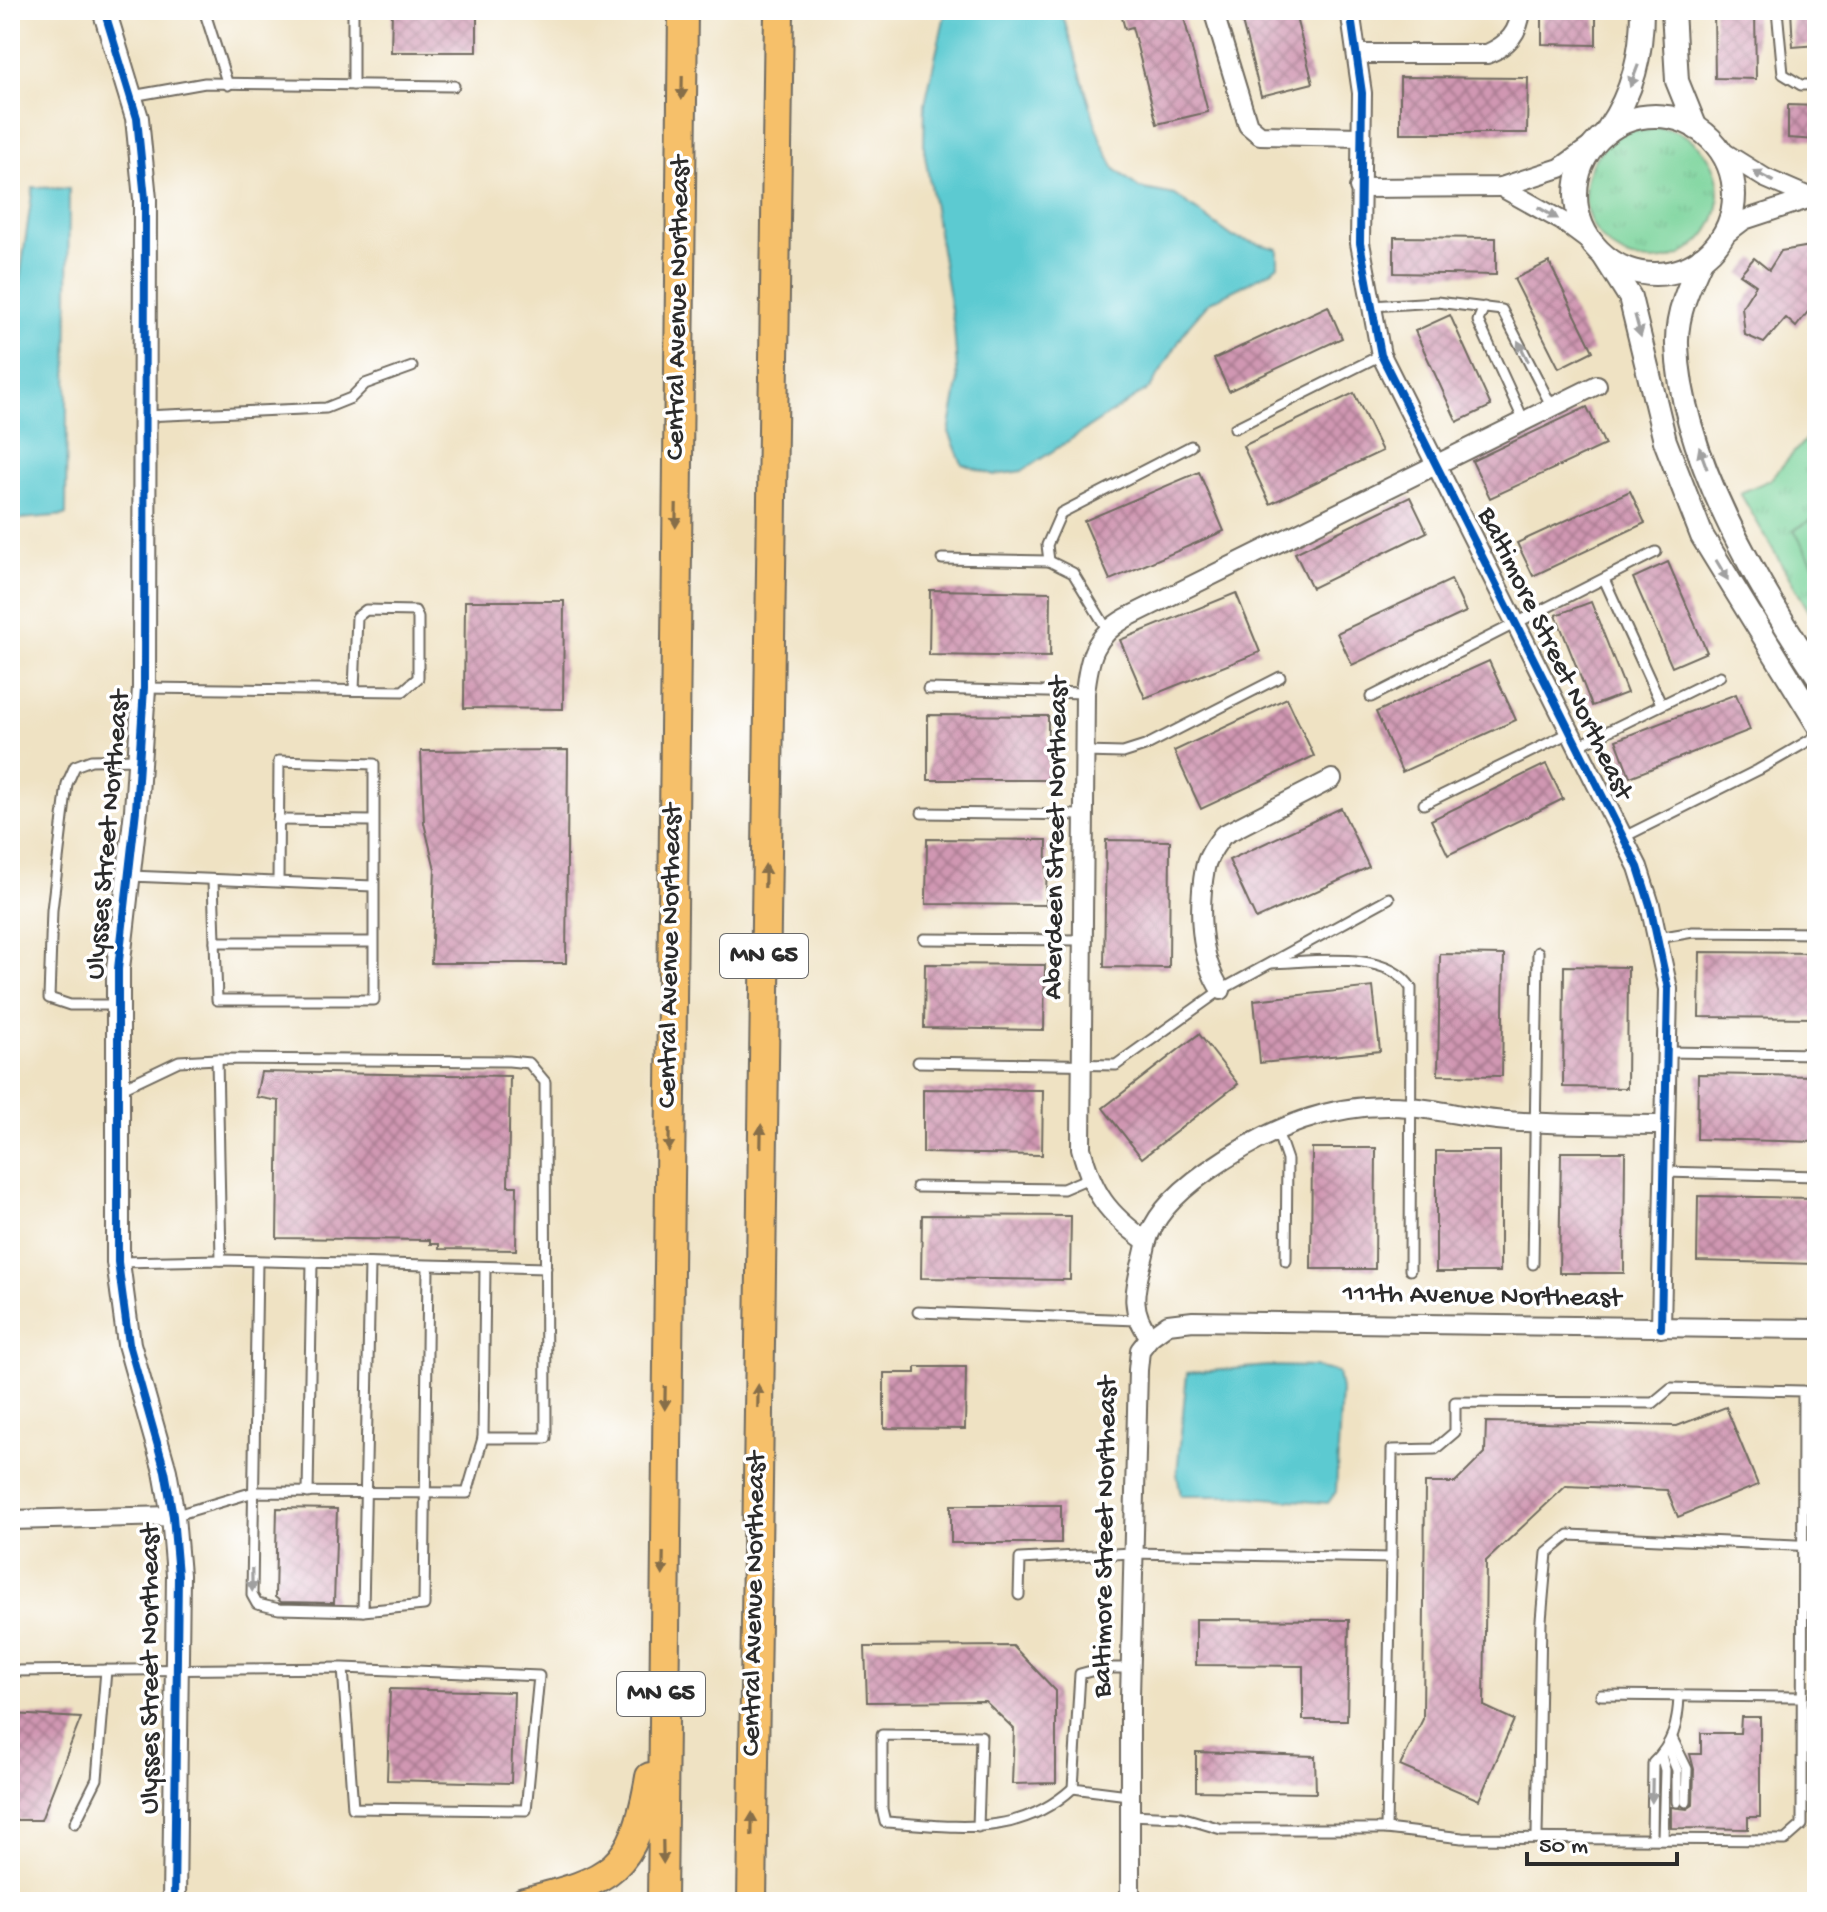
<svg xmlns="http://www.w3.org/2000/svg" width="1827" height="1912" font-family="'Gochi Hand',sans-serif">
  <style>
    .grass { fill: url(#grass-tufts); stroke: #527f62; stroke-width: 2 }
    .pitch { fill: #78d39a; stroke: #527f62; stroke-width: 2 }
    .water { fill: #5ccad1; stroke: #447a7e; stroke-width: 2 }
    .building { fill: url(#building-cross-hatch) }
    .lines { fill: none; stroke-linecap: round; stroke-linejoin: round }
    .service-casing { stroke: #706b60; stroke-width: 13 }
    .minor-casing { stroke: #706b60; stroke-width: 22 }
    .tertiary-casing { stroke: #706b60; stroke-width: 26 }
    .trunk-casing { stroke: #706b60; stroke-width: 32 }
    .service { stroke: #fff; stroke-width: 9 }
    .minor { stroke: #fff; stroke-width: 18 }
    .tertiary { stroke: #fff; stroke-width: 22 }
    .trunk { stroke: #f6c06b; stroke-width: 28 }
    .cycleway-casing { stroke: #fff; stroke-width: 13 }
    .cycleway { stroke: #0057b8; stroke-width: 8 }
    .oneway { fill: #a0a0a0 }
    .oneway2 { fill: #866e48 }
    .labels { text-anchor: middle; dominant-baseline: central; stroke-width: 7; stroke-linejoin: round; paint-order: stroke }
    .shield { fill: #fff; stroke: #6b6b6b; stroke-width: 2 }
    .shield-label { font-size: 26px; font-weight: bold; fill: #2b2b2b }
    .street-label { font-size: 28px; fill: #2b2b2b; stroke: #fff }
  </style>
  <defs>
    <pattern id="grass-tufts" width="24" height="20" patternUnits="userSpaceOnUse" patternTransform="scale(2)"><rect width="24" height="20" fill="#78d39a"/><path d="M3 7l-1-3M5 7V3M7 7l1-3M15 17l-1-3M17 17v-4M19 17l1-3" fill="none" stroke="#68b585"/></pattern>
    <pattern id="building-cross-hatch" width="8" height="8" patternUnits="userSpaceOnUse" patternTransform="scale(2)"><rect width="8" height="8" fill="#d097b2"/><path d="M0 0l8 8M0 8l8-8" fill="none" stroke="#a97b91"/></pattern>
  </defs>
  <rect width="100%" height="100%" fill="#fff"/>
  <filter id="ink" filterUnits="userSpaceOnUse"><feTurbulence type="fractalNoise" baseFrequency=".0125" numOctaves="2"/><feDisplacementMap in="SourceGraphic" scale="16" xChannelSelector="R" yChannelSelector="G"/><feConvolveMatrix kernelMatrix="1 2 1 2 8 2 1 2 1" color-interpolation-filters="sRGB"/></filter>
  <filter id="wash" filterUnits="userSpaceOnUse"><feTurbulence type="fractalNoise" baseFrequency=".006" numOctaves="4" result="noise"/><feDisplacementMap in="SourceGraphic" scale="32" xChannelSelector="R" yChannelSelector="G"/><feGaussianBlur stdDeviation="1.8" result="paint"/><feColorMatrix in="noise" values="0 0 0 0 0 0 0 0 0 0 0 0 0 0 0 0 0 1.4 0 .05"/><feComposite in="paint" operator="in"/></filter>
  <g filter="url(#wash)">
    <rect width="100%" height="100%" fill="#efe2c3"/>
    <g class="grass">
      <circle cx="1652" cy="194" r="67"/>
      <polygon points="1817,426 1817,625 1740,493 1770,480"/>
    </g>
    <polygon class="pitch" points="1817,517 1817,566 1815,567 1794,530"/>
    <g class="water">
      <polygon points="946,10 1061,10 1101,141 1115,169 1139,188 1175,195 1233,237 1278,249 1278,265 1270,272 1208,303 1189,325 1151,387 1022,471 994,475 962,464 949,432 958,384 954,327 924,149 925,103"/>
      <polygon points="33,187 69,189 66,515 10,520 10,349"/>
      <polygon points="1268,1366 1314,1367 1338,1372 1341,1390 1336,1492 1328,1503 1240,1496 1181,1496 1177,1474 1187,1373"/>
    </g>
    <g id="blocks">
      <g class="building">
        <polygon points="392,10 477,10 477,52 391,52"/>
        <polygon points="1120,10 1182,10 1208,112 1157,124 1132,27 1125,29"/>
        <polygon points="1239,10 1294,10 1313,83 1261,96"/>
        <polygon points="1542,10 1596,10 1596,45 1542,44"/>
        <polygon points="1714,10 1755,10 1756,79 1715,78"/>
        <polygon points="1791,10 1817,10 1817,45 1793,47"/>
        <polygon points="1400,77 1528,78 1527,133 1400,133"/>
        <polygon points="1788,105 1817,106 1817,140 1788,138"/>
        <polygon points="1394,237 1496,238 1496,275 1394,273"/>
        <polygon points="1817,245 1817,300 1796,327 1786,318 1764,343 1745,335 1742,307 1756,285 1740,274 1754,258 1769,270 1781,251"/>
        <polygon points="1549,262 1593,351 1559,368 1514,279"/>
        <polygon points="1328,306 1342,338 1229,391 1214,359"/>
        <polygon points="1450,315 1491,406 1457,422 1415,331"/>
        <polygon points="1354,393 1382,451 1270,504 1243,446"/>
        <polygon points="1587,407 1605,445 1490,498 1472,461"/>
        <polygon points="1199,472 1224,531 1110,580 1084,521"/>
        <polygon points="1630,491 1645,523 1533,576 1517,543"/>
        <polygon points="1410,497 1427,532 1312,588 1295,553"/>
        <polygon points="1668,562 1707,652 1672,667 1633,578"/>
        <polygon points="1451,580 1466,612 1352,665 1337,633"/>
        <polygon points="930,590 1051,592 1050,657 929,655"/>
        <polygon points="1236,593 1260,652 1145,698 1120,640"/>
        <polygon points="465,601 564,601 563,709 464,708"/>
        <polygon points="1591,602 1627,693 1592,706 1556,615"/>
        <polygon points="1489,661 1516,720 1402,772 1376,712"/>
        <polygon points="1736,694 1750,730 1630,777 1616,740"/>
        <polygon points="1287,698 1314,756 1201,809 1174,751"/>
        <polygon points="928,715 1048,716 1048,780 928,780"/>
        <polygon points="568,750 566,963 431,963 435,869 424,823 421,751"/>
        <polygon points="1546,764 1563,799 1448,855 1431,820"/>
        <polygon points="1341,808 1369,867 1256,919 1229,860"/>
        <polygon points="927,839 1047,840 1046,905 926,904"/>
        <polygon points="1106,840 1170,841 1169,968 1104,967"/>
        <polygon points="1700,952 1817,953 1817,1018 1699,1017"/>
        <polygon points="1440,954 1504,955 1502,1076 1438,1075"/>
        <polygon points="925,964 1045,965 1044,1030 924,1028"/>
        <polygon points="1564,966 1628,967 1627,1088 1563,1087"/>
        <polygon points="1373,987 1380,1051 1260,1063 1254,1000"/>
        <polygon points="1199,1034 1238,1084 1142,1158 1103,1108"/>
        <polygon points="261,1072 510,1076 508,1186 517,1186 516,1250 439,1249 439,1244 430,1244 430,1240 277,1238 279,1101 256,1097"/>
        <polygon points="1698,1074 1817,1076 1817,1142 1697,1139"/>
        <polygon points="923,1089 1043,1090 1042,1155 923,1153"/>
        <polygon points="1312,1148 1376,1148 1375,1269 1311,1269"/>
        <rect x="1436" y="1151" width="64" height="121"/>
        <polygon points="1561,1152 1625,1152 1624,1273 1559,1273"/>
        <polygon points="1698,1196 1817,1198 1817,1264 1697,1261"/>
        <polygon points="922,1215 1071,1216 1070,1280 921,1278"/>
        <polygon points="916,1367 966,1367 965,1429 884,1428 884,1373 916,1373"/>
        <polygon points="1726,1407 1758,1485 1678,1517 1667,1490 1566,1486 1486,1561 1484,1706 1514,1720 1479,1800 1400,1766 1423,1719 1425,1483 1455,1483 1485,1453 1486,1422 1677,1426"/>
        <rect x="951" y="1505" width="110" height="38"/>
        <polygon points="277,1508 337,1509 334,1603 281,1602 275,1597"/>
        <polygon points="1196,1619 1349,1620 1347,1720 1303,1720 1303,1666 1196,1665"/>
        <polygon points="1013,1646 1056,1691 1056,1783 1012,1784 1014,1729 985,1701 867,1702 865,1647"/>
        <polygon points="390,1689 514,1692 511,1783 387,1780"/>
        <polygon points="12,1714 81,1718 41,1820 10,1820"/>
        <polygon points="1741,1717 1760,1717 1760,1817 1748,1817 1748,1829 1671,1828 1671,1807 1687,1809 1693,1805 1694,1769 1690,1754 1701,1754 1701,1733 1740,1733"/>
        <polygon points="1196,1752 1315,1756 1316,1793 1196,1791"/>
      </g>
    </g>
  </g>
  <g filter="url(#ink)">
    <use href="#blocks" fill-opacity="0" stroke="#706b60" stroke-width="2"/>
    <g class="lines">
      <defs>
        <g id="service">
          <polyline points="204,10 228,85"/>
          <polyline points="353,10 353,85"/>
          <polyline points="1777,10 1783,74 1801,85 1817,85"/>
          <polyline points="132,96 205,83 454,86"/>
          <polyline points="1372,306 1437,302 1502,310 1552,407"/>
          <polyline points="1484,307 1478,321 1524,421"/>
          <polyline points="144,416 326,408 351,398 365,384 412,367"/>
          <polyline points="1235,428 1381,355"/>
          <polyline points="942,559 1049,561 1073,573 1107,629"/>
          <polyline points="1049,561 1047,545 1061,513 1191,446"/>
          <polyline points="1604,579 1661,704"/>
          <polyline points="144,688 403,691 418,678 418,618 415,611 366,610 357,617 354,690"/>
          <polyline points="928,689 1085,693"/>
          <polyline points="1371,697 1656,552"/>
          <polyline points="1576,747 1720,676"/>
          <polyline points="1084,752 1123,753 1145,746 1280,677"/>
          <polyline points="1424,804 1569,733"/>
          <polyline points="922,813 1084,815"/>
          <polyline points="278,820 373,821"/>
          <polyline points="1622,838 1758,770 1817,736"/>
          <polyline points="130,876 373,886"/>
          <polyline points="213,881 217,1000 374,1000 374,764 279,761 278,881"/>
          <polyline points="1658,938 1693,932 1817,933"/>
          <polyline points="924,939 1083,940"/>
          <polyline points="215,942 371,942"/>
          <path d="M1271,963C1313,962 1387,949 1411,988L1410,1270"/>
          <polyline points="118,1005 70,1005 49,998 52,910 67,784 75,766 91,760 137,759"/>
          <polyline points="1666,1052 1817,1054"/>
          <polyline points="217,1059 221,1260"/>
          <polyline points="918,1062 1116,1065 1221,990 1389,898"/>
          <polyline points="118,1090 179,1061 217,1059 509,1061 529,1063 545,1082 546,1438 483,1438 467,1493 254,1492 173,1516"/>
          <polyline points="1277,1131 1287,1160 1286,1261"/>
          <polyline points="1665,1172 1817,1176"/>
          <polyline points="917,1187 1063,1189 1089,1178"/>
          <polyline points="257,1261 252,1595 257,1604 279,1609 363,1611"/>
          <polyline points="118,1262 221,1260 546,1268"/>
          <polyline points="370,1264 363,1611 424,1605 428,1266"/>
          <polyline points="1533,1264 1538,952"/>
          <polyline points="918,1312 1137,1320"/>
          <polyline points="483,1438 485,1268"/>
          <polyline points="308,1493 312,1262"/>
          <polyline points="1019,1595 1020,1559 1132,1553 1391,1558 1386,1829 1221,1829 1181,1817 1128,1815"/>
          <polyline points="10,1671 343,1668 353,1808 526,1810 539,1676 343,1668"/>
          <polyline points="1601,1695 1801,1697"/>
          <polyline points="1672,1738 1687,1769 1686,1802"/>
          <polyline points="1668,1748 1677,1770 1677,1802"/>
          <polyline points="1661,1755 1665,1770 1663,1838"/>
          <polyline points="1128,1795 1073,1788 1080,1674 1102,1668 1130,1668"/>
          <polyline points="75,1823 97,1779 106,1670"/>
          <path d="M978,1827L981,1736L882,1735V1809L885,1822C955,1826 1017,1839 1073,1788"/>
          <polyline points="1386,1829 1462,1838 1785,1840 1802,1825 1803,1391 1671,1388 1653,1403 1455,1402 1455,1432 1435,1449 1392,1450 1391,1558"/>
          <polyline points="1537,1835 1541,1620 1547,1553 1569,1535 1817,1546"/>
          <path d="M1652,1838L1653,1763C1673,1744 1678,1724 1679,1696"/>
        </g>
        <g id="minor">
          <polyline points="1213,10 1248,125 1260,135 1361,137"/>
          <polyline points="1350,10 1362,93 1360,243 1381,355 1638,867 1650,905 1668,989 1661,1328"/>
          <path d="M1358,54H1487C1508,45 1519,33 1521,10"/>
          <polyline points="1720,150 1765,178 1809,197"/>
          <polyline points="1501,187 1562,221 1593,244"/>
          <polyline points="1359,188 1501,187 1560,168 1595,143"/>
          <polyline points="1723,236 1744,220 1817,196"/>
          <path d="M1221,990C1199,958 1198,906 1205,868C1207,856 1216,845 1223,835L1332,779"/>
          <path d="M1146,1241C1107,1213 1093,1194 1081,1148L1085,693C1089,657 1094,636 1126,618L1597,385"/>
          <polyline points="1150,1337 1168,1324 1193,1321 1817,1329"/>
          <polyline points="10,1520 173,1516"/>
          <path d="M1130,1902V1697L1138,1370L1140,1350L1150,1337C1124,1304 1139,1281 1146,1245C1153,1214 1182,1189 1206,1172C1269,1128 1332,1100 1410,1107C1443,1110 1474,1119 1507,1121C1559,1125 1613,1124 1665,1125"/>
        </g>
        <g id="tertiary">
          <polyline points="104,10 137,118 145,199 144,688 136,810 118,969 118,1262 129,1344 165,1471 173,1516 178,1575 174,1902"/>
          <polyline points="1673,10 1677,81 1696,128"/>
          <circle cx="1655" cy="195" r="79"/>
          <path d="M1608,129C1633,92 1642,55 1642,10"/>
          <polyline points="1604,256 1630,297 1665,441 1702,536 1817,723"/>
          <path d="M1702,258C1689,286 1676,314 1677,345C1680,454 1758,586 1817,675"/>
        </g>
        <g id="trunk">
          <path d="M524,1902C612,1880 634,1871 650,1777"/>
          <polyline points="662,1902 683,10"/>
          <polyline points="752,1902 779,10"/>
        </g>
      </defs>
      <use href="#service" class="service-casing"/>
      <use href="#minor" class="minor-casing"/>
      <use href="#tertiary" class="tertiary-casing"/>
      <use href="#trunk" class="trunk-casing"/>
      <use href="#service" class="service"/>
      <use href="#minor" class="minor"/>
      <use href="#tertiary" class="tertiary"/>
      <use href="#trunk" class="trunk"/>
      <defs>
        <g id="cycleway">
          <polyline points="104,10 137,118 145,199 144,688 136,810 118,969 118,1262 129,1344 165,1471 173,1516 178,1575 174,1902"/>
          <polyline points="1350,10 1362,93 1360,243 1381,355 1638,867 1650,905 1668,989 1661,1328"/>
        </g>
      </defs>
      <use href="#cycleway" class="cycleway-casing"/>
      <use href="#cycleway" class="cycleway"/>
    </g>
    <defs><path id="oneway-solid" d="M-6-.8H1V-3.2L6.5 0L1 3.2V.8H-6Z" transform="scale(2)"/></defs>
    <g class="oneway">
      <use href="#oneway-solid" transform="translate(1634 76) rotate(111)"/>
      <use href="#oneway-solid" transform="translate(1763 176) rotate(-152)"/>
      <use href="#oneway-solid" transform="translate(1548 213) rotate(30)"/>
      <use href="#oneway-solid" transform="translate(1638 326) rotate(75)"/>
      <use href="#oneway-solid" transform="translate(1523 351) rotate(-117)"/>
      <use href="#oneway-solid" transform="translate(1703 458) rotate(-110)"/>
      <use href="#oneway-solid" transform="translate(1722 570) rotate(59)"/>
      <use href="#oneway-solid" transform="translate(252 1580) rotate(89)"/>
      <use href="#oneway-solid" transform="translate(1652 1791) rotate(91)"/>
    </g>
    <g class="oneway2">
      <use href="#oneway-solid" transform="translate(682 88) rotate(91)"/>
      <use href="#oneway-solid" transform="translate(676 516) rotate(91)"/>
      <use href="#oneway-solid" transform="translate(765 876) rotate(-89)"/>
      <use href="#oneway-solid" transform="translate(761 1136) rotate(-89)"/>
      <use href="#oneway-solid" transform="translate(669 1140) rotate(91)"/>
      <use href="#oneway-solid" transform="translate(758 1396) rotate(-89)"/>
      <use href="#oneway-solid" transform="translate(665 1398) rotate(91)"/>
      <use href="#oneway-solid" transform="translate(663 1564) rotate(91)"/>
      <use href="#oneway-solid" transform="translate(752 1824) rotate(-89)"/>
      <use href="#oneway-solid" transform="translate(663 1852) rotate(89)"/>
    </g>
  </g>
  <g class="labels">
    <g class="shield">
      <rect x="720" y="934" width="88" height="44" rx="6"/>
      <rect x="617" y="1672" width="88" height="44" rx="6"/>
    </g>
    <g class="shield-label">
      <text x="764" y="956">MN 65</text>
      <text x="661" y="1694">MN 65</text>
    </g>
    <g class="street-label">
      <text transform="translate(679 308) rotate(-89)">Central Avenue Northeast</text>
      <text transform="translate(1554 654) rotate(64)">Baltimore Street Northeast</text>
      <text transform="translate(109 835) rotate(-85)">Ulysses Street Northeast</text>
      <text transform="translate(1057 838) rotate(-89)">Aberdeen Street Northeast</text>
      <text transform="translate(671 956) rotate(-89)">Central Avenue Northeast</text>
      <text transform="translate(1482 1297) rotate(1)">111th Avenue Northeast</text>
      <text transform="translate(1106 1537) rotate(-89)">Baltimore Street Northeast</text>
      <text transform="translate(755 1604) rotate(-89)">Central Avenue Northeast</text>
      <text transform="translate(151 1669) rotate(-90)">Ulysses Street Northeast</text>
    </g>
  </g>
  <rect width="1827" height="1912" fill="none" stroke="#fff" stroke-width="40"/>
  <path d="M1527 1852v12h150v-12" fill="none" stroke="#2b2b2b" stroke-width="4"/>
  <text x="1539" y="1852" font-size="24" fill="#2b2b2b" stroke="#ffffff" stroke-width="6" paint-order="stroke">50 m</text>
</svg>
